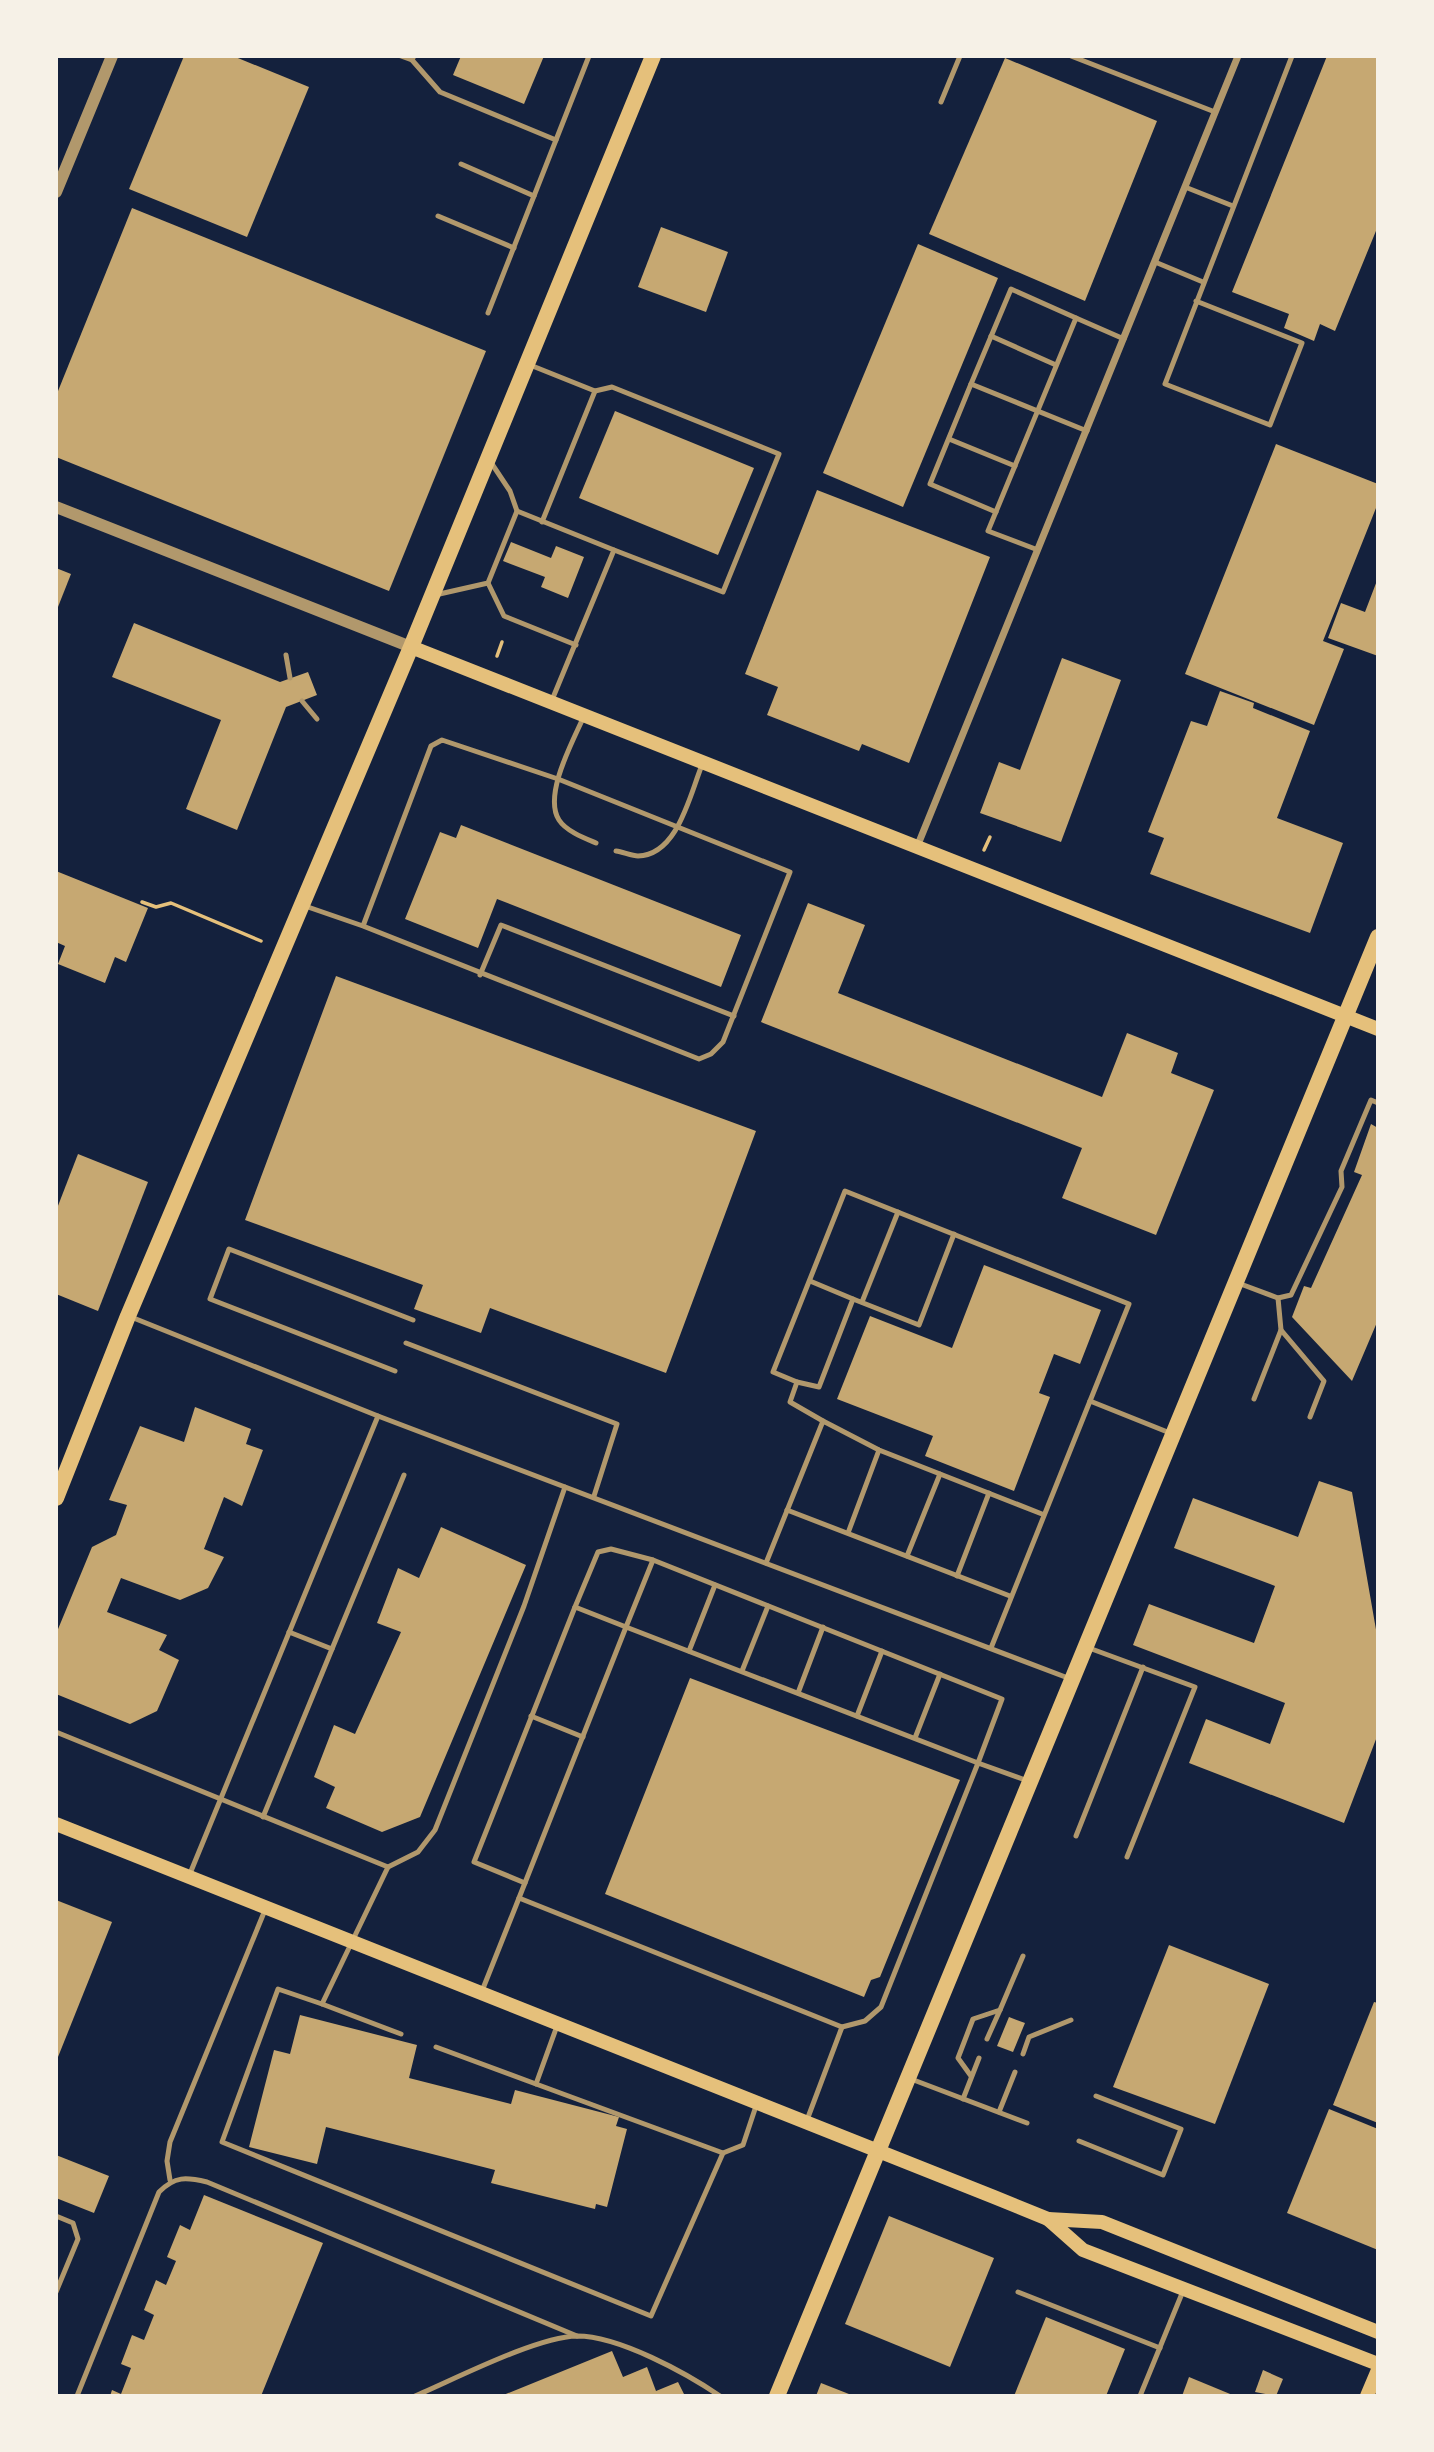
<svg xmlns="http://www.w3.org/2000/svg" width="1434" height="2452" font-family="'Roboto Condensed',sans-serif">
  <style>
    .building { fill: #c6a872 }
    .lines { fill: none; stroke-linecap: round; stroke-linejoin: round }
    .path { stroke: #e5c07b; stroke-width: 3.5 }
    .service { stroke: #b1986c; stroke-width: 5 }
    .minor { stroke: #b1986c; stroke-width: 7 }
    .tertiary { stroke: #b1986c; stroke-width: 12 }
    .secondary { stroke: #e5c07b; stroke-width: 14 }
    .primary { stroke: #e5c07b; stroke-width: 16 }
  </style>
  <rect width="100%" height="100%" fill="#14213d"/>
  <g class="building">
    <polygon points="184,56 233,56 309,87 247,237 129,189"/>
    <polygon points="461,56 544,56 524,104 453,75"/>
    <polygon points="1327,56 1378,56 1378,226 1335,331 1320,324 1314,341 1284,328 1289,314 1232,292"/>
    <polygon points="1005,58 1157,121 1085,301 929,234"/>
    <polygon points="132,208 486,351 389,591 56,457 56,396"/>
    <polygon points="661,227 728,252 706,312 638,287"/>
    <polygon points="918,244 998,278 903,507 823,473"/>
    <polygon points="615,411 754,468 718,555 579,498"/>
    <polygon points="1276,444 1378,484 1378,503 1323,641 1344,649 1314,725 1185,674"/>
    <polygon points="817,490 990,557 909,763 862,744 859,751 767,715 778,687 745,674"/>
    <polygon points="511,542 551,558 556,546 584,557 568,598 541,587 545,577 503,561"/>
    <polygon points="56,568 71,574 56,612"/>
    <polygon points="1378,578 1378,656 1328,638 1341,603 1365,612"/>
    <polygon points="134,623 280,682 308,672 317,695 286,707 237,830 186,809 221,720 112,677"/>
    <polygon points="1062,658 1121,680 1061,842 980,813 999,762 1020,770"/>
    <polygon points="1220,691 1254,703 1253,708 1310,731 1277,818 1343,843 1310,933 1150,874 1164,838 1148,832 1191,721 1207,726"/>
    <polygon points="461,825 741,935 721,987 497,899 478,948 405,919 440,832 456,838"/>
    <polygon points="56,871 148,908 126,962 115,957 105,983 58,964 65,946 56,942"/>
    <polygon points="808,903 865,925 838,993 1102,1097 1127,1033 1178,1053 1171,1073 1214,1090 1156,1235 1062,1198 1082,1148 761,1022"/>
    <polygon points="336,976 756,1131 666,1373 490,1308 481,1333 414,1309 423,1285 245,1220"/>
    <polygon points="1371,1124 1378,1128 1378,1320 1352,1381 1292,1317 1304,1286 1311,1288 1362,1175 1354,1172"/>
    <polygon points="78,1154 148,1182 98,1311 56,1294 56,1211"/>
    <polygon points="984,1265 1101,1310 1080,1364 1054,1354 1039,1393 1050,1397 1014,1491 925,1456 933,1436 837,1399 870,1316 952,1348"/>
    <polygon points="195,1407 251,1429 246,1444 263,1450 242,1506 224,1497 204,1549 224,1557 208,1588 180,1600 121,1578 107,1612 167,1635 159,1650 179,1660 157,1711 130,1724 56,1694 56,1634 92,1547 116,1535 127,1505 109,1500 140,1426 184,1442"/>
    <polygon points="1319,1481 1352,1492 1378,1641 1378,1734 1344,1823 1189,1763 1206,1719 1270,1744 1285,1703 1133,1645 1149,1604 1254,1643 1275,1586 1174,1548 1193,1498 1298,1537"/>
    <polygon points="441,1527 526,1565 420,1817 382,1832 326,1808 335,1787 314,1777 334,1725 355,1734 401,1632 377,1623 398,1568 419,1578"/>
    <polygon points="690,1678 960,1780 880,1977 871,1980 864,1997 605,1894"/>
    <polygon points="56,1900 112,1922 56,2062"/>
    <polygon points="1169,1945 1269,1984 1215,2124 1113,2087"/>
    <polygon points="1374,2002 1378,2003 1378,2123 1333,2105"/>
    <polygon points="300,2015 417,2045 409,2078 511,2104 515,2090 619,2117 616,2126 627,2129 607,2207 596,2204 595,2209 491,2183 495,2170 326,2127 317,2164 249,2147 274,2050 290,2054"/>
    <polygon points="1009,2017 1025,2023 1013,2052 997,2046"/>
    <polygon points="1329,2109 1378,2129 1378,2250 1287,2213"/>
    <polygon points="56,2155 109,2176 94,2213 56,2198"/>
    <polygon points="204,2195 323,2243 261,2396 110,2396 112,2390 121,2394 131,2368 121,2364 132,2335 144,2340 154,2315 144,2310 156,2280 166,2285 176,2261 167,2257 180,2225 190,2230"/>
    <polygon points="889,2216 994,2258 950,2367 845,2324"/>
    <polygon points="1046,2317 1125,2349 1106,2396 1014,2396"/>
    <polygon points="612,2351 623,2377 647,2367 656,2391 678,2382 685,2396 501,2396"/>
    <polygon points="1263,2370 1283,2379 1276,2396 1255,2392"/>
    <polygon points="1189,2377 1235,2396 1182,2396"/>
    <polygon points="821,2383 854,2396 816,2396"/>
  </g>
  <g class="lines">
    <g class="path">
      <polyline points="497,656 502,642"/>
      <polyline points="984,850 990,837"/>
      <polyline points="142,902 156,907 171,903 261,941"/>
    </g>
    <g class="service">
      <polyline points="401,56 412,60 414,56"/>
      <polyline points="1071,56 1215,112"/>
      <polyline points="412,60 440,92 556,140"/>
      <polyline points="941,102 960,56"/>
      <polyline points="461,164 534,196"/>
      <polyline points="1185,187 1233,206"/>
      <polyline points="438,216 514,248"/>
      <polyline points="1155,262 1203,282"/>
      <polyline points="1196,301 1302,343 1270,425 1165,384 1292,56"/>
      <polyline points="488,313 589,56"/>
      <polyline points="1076,318 1011,289 971,384 1087,431"/>
      <polyline points="991,336 1056,365"/>
      <polyline points="530,365 595,391 542,522"/>
      <polyline points="971,384 930,484 996,512"/>
      <polyline points="595,391 612,387 779,454 723,592 614,550"/>
      <polyline points="949,439 1015,466"/>
      <polyline points="517,511 614,550 552,700"/>
      <polyline points="1038,550 988,531 1076,318 1124,339"/>
      <polyline points="488,583 504,616 576,645"/>
      <polyline points="435,595 488,583 517,511 510,491 490,461"/>
      <polyline points="286,655 290,678"/>
      <polyline points="302,701 317,719"/>
      <path d="M584,716C573,741 543,795 559,820C566,831 584,838 596,843"/>
      <path d="M616,851C623,852 632,856 638,856C678,855 690,794 702,765"/>
      <polyline points="305,906 363,926 431,746 442,740 558,779 790,872 723,1042 711,1054 699,1059 363,926"/>
      <polyline points="480,975 501,925 734,1016"/>
      <polyline points="1238,1283 1278,1298 1291,1295 1342,1187 1341,1171 1371,1100 1378,1103"/>
      <polyline points="853,1299 919,1325 954,1234"/>
      <polyline points="862,1302 898,1212"/>
      <polyline points="131,1317 378,1416 189,1876"/>
      <polyline points="1281,1330 1324,1381 1310,1417"/>
      <polyline points="406,1343 617,1424 594,1496"/>
      <polyline points="395,1371 210,1299 229,1249 413,1320"/>
      <polyline points="797,1382 819,1387 853,1299 810,1281"/>
      <polyline points="1254,1399 1281,1330 1278,1298"/>
      <polyline points="378,1416 1068,1678"/>
      <polyline points="823,1421 790,1402 797,1382 773,1372 845,1191 1129,1304 1090,1401"/>
      <polyline points="787,1510 1010,1596"/>
      <polyline points="848,1533 879,1450"/>
      <polyline points="907,1556 940,1474"/>
      <polyline points="766,1563 823,1421 879,1450 1042,1514"/>
      <polyline points="957,1576 989,1493"/>
      <polyline points="991,1648 1090,1401 1170,1433"/>
      <polyline points="1089,1648 1195,1687 1127,1857"/>
      <polyline points="332,1649 404,1475"/>
      <polyline points="689,1651 715,1585"/>
      <polyline points="742,1671 768,1606"/>
      <polyline points="798,1693 823,1627"/>
      <polyline points="531,1716 583,1737"/>
      <polyline points="857,1716 882,1651"/>
      <polyline points="56,1732 388,1867 322,2004 278,1989 222,2142 651,2316 723,2153"/>
      <polyline points="915,1738 940,1674"/>
      <polyline points="263,1817 332,1649 289,1632"/>
      <polyline points="1076,1836 1143,1667"/>
      <polyline points="388,1867 418,1852 435,1830 524,1606 565,1487"/>
      <polyline points="525,1883 474,1862 575,1607 626,1627 653,1560"/>
      <polyline points="519,1898 626,1627 978,1763 1002,1699 653,1560 611,1549 598,1552 575,1607"/>
      <polyline points="482,1991 519,1898 842,2027 807,2120"/>
      <polyline points="322,2004 401,2034"/>
      <polyline points="557,2026 536,2084 723,2153 743,2145 757,2103"/>
      <polyline points="842,2027 865,2021 881,2007 978,1763 1028,1781"/>
      <polyline points="987,2039 1000,2010"/>
      <polyline points="436,2047 536,2084"/>
      <polyline points="1023,2054 1029,2037 1071,2020"/>
      <polyline points="971,2076 958,2058 973,2019 1000,2010 1023,1956"/>
      <polyline points="911,2079 1027,2123"/>
      <polyline points="963,2099 979,2058"/>
      <polyline points="999,2112 1015,2072"/>
      <polyline points="1079,2141 1163,2175 1181,2129 1096,2096"/>
      <polyline points="170,2180 167,2161 170,2142 265,1910"/>
      <polyline points="56,2216 73,2223 78,2239 56,2292"/>
      <polyline points="1018,2292 1160,2348"/>
      <path d="M77,2396L159,2192C175,2176 186,2177 207,2182L577,2336"/>
      <path d="M415,2396C455,2379 536,2337 577,2336C619,2336 686,2373 720,2396"/>
      <polyline points="1140,2396 1183,2291"/>
    </g>
    <polyline class="minor" points="917,847 1238,56"/>
    <g class="tertiary">
      <polyline points="56,192 112,56"/>
      <polyline points="56,507 411,647"/>
    </g>
    <g class="secondary">
      <polyline points="411,647 1378,1029"/>
      <polyline points="56,1824 994,2197 1048,2219 1083,2250 1378,2364"/>
      <polyline points="1048,2219 1102,2222 1378,2332"/>
      <polyline points="1367,2396 1378,2370"/>
    </g>
    <g class="primary">
      <polyline points="56,1498 128,1316 411,647 653,56"/>
      <polyline points="777,2396 1378,937"/>
    </g>
  </g>
  <rect width="1434" height="2452" fill="none" stroke="#f6f1e7" stroke-width="116"/>
</svg>
